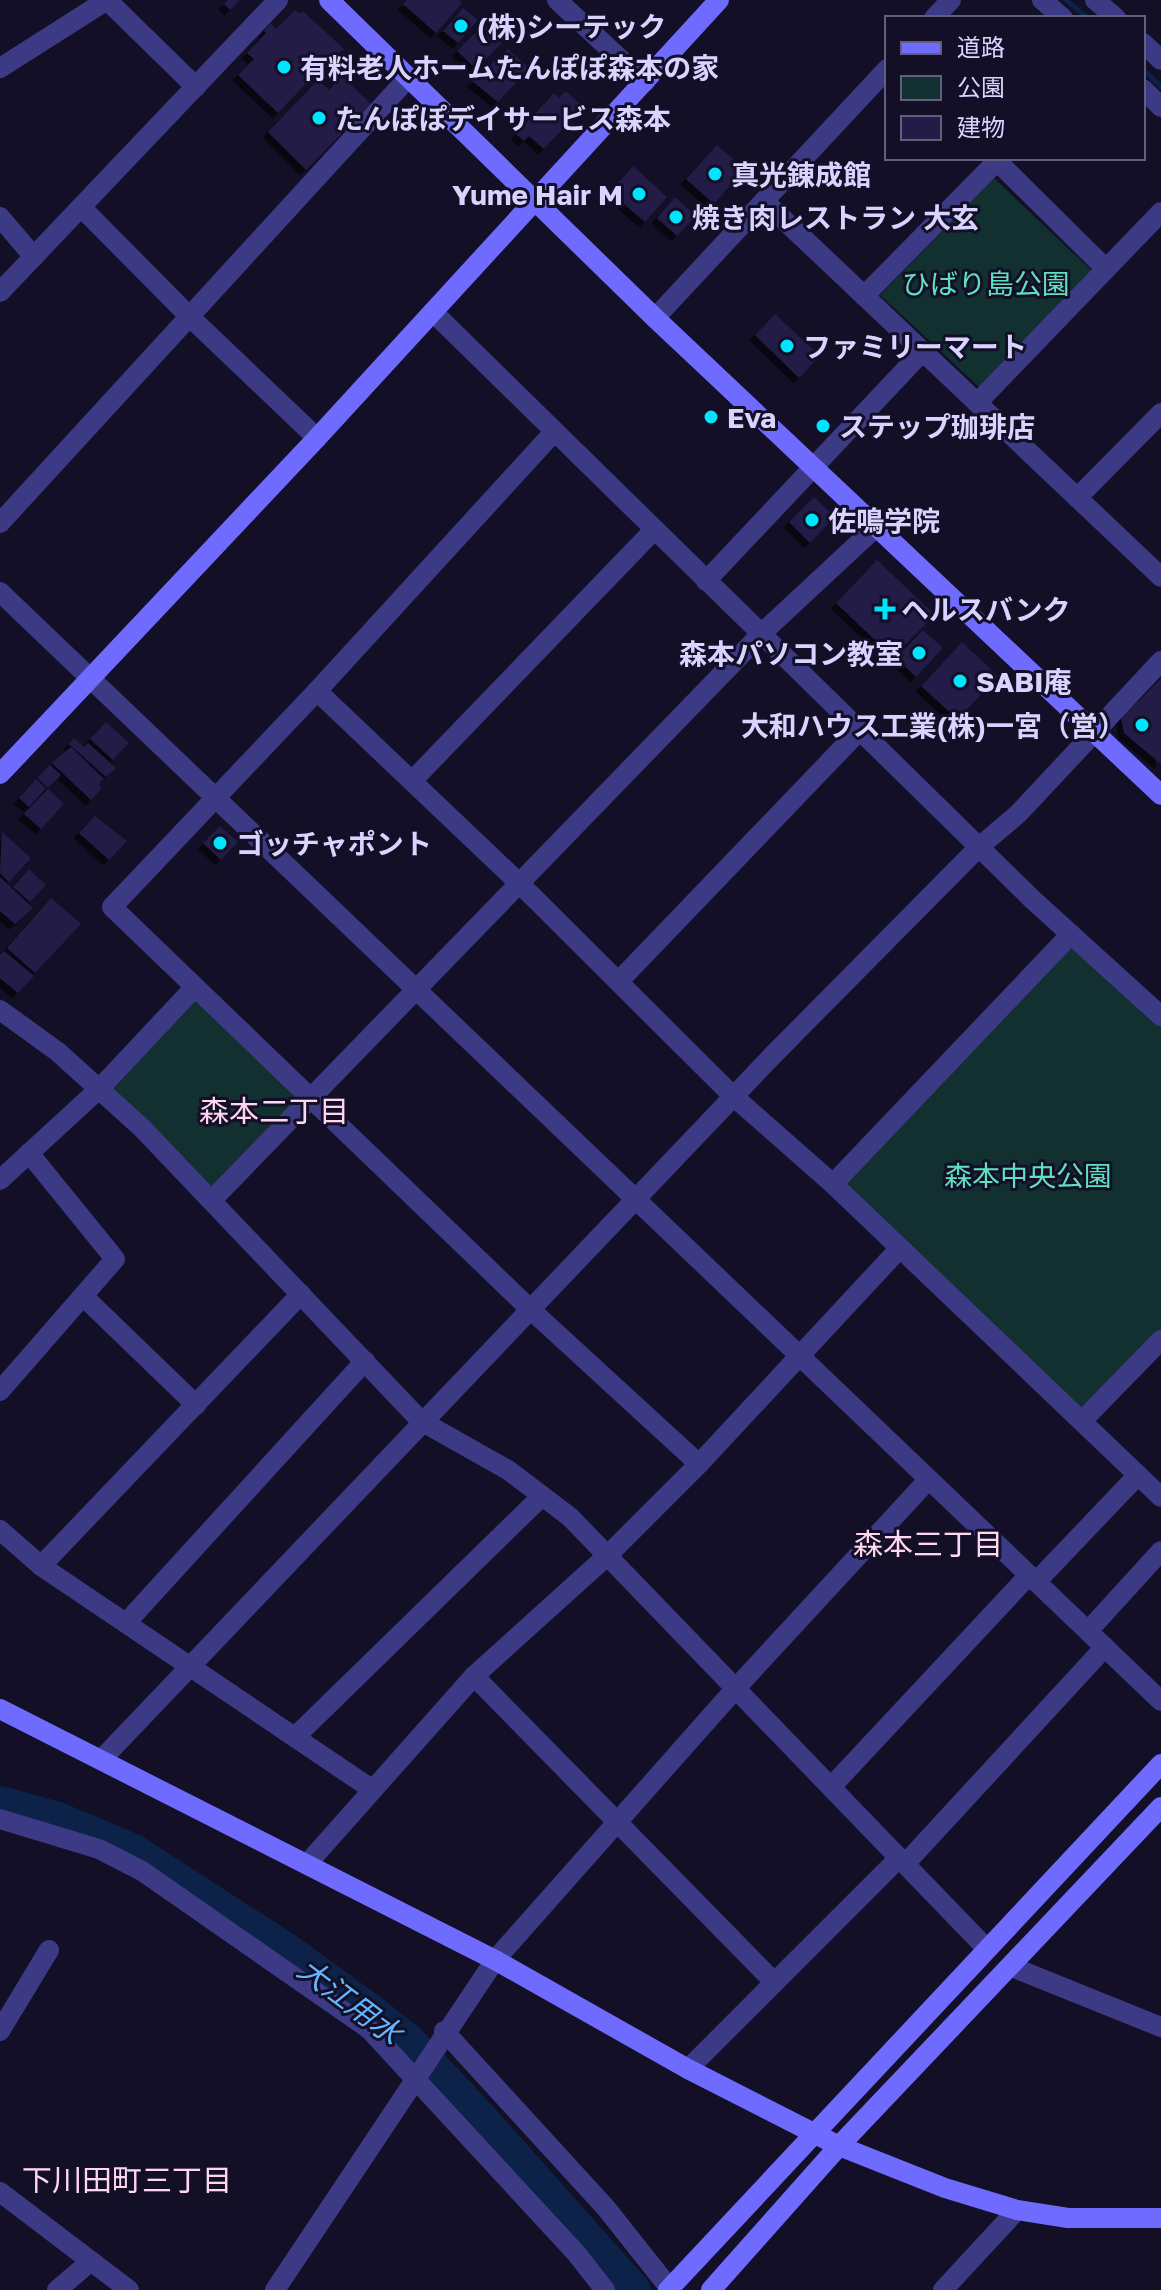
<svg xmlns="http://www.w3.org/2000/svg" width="1161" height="2290" font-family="'Golos Text','Noto Sans JP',sans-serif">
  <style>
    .green { fill: #12302f }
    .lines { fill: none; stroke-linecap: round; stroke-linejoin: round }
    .stream { stroke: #0c2248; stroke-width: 5 }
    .river { stroke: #0c2248; stroke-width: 32 }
    .building { fill: #241b47; filter: url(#shadow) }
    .street { stroke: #3d3a85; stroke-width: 20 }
    .secondary { stroke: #6f6bff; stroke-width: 20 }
    .poi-dot { fill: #00e5ff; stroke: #130f26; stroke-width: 3 }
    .labels { text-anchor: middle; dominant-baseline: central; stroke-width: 6; stroke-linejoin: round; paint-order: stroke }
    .poi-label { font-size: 28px; font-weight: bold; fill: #d9d4ff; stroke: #130f26; text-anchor: start }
    .park-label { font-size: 28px; fill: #5fe0c0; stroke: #130f26 }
    .neighbourhood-label { font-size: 30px; fill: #ffd6f0; stroke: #130f26 }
    .water-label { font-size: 30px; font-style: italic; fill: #62b6ff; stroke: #130f26 }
  </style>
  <defs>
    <filter id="shadow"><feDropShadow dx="-5.5" dy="5.5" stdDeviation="0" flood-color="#0009"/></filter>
  </defs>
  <rect width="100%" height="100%" fill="#130f26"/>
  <g class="green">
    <polygon points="994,178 1092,271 979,387 880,295"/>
    <polygon points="1071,934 1161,1018 1161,1340 1082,1421 839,1178"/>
    <polygon points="195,998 303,1097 211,1188 110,1087"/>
  </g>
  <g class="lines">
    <g class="stream">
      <polyline points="1066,0 1088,18"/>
      <polyline points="1143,69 1161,87"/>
    </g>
    <polyline class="river" points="0,1802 58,1818 134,1850 287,1949 375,2013 408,2039 481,2117 635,2290"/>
  </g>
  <g class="building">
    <polygon points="228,0 240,0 230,10 224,4"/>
    <polygon points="407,0 459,0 462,3 436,33 403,4"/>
    <polygon points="463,8 478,20 458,43 443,31"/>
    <polygon points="295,10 300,14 303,11 344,49 337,55 335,53 278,113 238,75 254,59 247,53 266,33 264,31 271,23 276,29"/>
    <polygon points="484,24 502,43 476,69 457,51"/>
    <polygon points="508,49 530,68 498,102 472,81"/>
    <polygon points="342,76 371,104 306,170 268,132 318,80 329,90"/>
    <polygon points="566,91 583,107 544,149 529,136 524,141 516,134 554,93 559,98"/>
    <polygon points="717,145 745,169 714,204 686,179"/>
    <polygon points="633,166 667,197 645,222 610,192"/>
    <polygon points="675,197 696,216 677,236 657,218"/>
    <polygon points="775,314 820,356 799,378 755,335"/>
    <polygon points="814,497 835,517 810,543 789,522"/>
    <polygon points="877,560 935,615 893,657 836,603"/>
    <polygon points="923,630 943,648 916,677 896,658"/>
    <polygon points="962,642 998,676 964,713 961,710 955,717 921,686"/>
    <polygon points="1161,679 1161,764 1124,733 1121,718"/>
    <polygon points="106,722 129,743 113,760 90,739"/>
    <polygon points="74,738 84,747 88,743 116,768 106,777 69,744"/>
    <polygon points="71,747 104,779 99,784 102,788 91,800 52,763"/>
    <polygon points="50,765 61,775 48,788 37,778"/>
    <polygon points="36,779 46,788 29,807 19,798"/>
    <polygon points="48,789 64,804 41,829 24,814"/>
    <polygon points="95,816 127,841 109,860 79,833"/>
    <polygon points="220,826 238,842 221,860 203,843"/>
    <polygon points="2,832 31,858 9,882 0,873"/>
    <polygon points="29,869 46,885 30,902 13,887"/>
    <polygon points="0,877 33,908 15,924 0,911"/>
    <polygon points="51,898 81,924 35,973 7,948"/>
    <polygon points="4,951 34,976 18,993 0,978 0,955"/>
  </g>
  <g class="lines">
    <g class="street">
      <polyline points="107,0 196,87"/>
      <polyline points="557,0 645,82"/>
      <polyline points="1042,0 1063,18"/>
      <polyline points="1095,0 1116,18"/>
      <polyline points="934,18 951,0"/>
      <polyline points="1143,43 1161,60"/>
      <polyline points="0,68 107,0"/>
      <polyline points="1143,89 1161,107"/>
      <polyline points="997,161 1106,269"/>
      <polyline points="764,201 1161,577"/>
      <polyline points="82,208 190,317 317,438"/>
      <polyline points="0,217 34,257"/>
      <polyline points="0,292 278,0"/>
      <polyline points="864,296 1000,158"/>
      <polyline points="433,312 1032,899 1161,1016"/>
      <polyline points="655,318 887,69"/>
      <polyline points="977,403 1161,212"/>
      <polyline points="554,432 317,691 112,907 530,1309 699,1464"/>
      <polyline points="1077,498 1161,413"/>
      <polyline points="0,523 409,77"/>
      <polyline points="706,581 923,351"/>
      <polyline points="0,592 1161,1701"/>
      <polyline points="317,691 519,883 733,1096 833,1184 1161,1497"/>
      <polyline points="412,781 654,530"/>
      <polyline points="619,981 860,730"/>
      <polyline points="0,1010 58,1052 142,1128 421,1421 508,1470 570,1517 987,1949"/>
      <polyline points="0,1180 99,1089 194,988"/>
      <polyline points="833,1184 1071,934"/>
      <polyline points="212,1200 761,634 876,527"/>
      <polyline points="83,1296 196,1405"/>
      <polyline points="0,1391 115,1259 29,1153"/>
      <polyline points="1082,1421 1161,1340"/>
      <polyline points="0,1530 41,1566 373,1790"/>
      <polyline points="41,1566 301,1294"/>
      <polyline points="1036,1582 1138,1475"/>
      <polyline points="126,1623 365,1361"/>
      <polyline points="1088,1631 1161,1551"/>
      <polyline points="474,1676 774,1982"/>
      <polyline points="296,1736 542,1496"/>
      <polyline points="101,1760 774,1054 979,847 1019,813 1161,661"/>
      <polyline points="831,1787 1029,1575"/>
      <polyline points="0,1819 99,1849 142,1871 369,2029 576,2253 605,2290"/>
      <polyline points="307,1864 474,1676 608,1555 699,1464 900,1248"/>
      <polyline points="905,1864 1105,1647"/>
      <polyline points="1012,1967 1161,2027"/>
      <polyline points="0,2031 49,1950"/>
      <polyline points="444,2031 606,2208 671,2290"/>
      <polyline points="688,2069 899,1858"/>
      <polyline points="0,2192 129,2290"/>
      <polyline points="57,2290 91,2261"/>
      <polyline points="275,2290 495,1960 736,1688 928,1480"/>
      <polyline points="943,2290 1017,2210"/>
    </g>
    <g class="secondary">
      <polyline points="329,0 655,318 1161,795"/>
      <polyline points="0,774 317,438 719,0"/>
      <polyline points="0,1709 495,1960 688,2069 839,2146 945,2188 1017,2210 1068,2218 1161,2218"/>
      <polyline points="668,2290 1161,1764"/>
      <polyline points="711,2290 839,2146 1161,1807"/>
    </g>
  </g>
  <g class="poi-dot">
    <circle cx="461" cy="26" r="8"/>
    <circle cx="284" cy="67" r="8"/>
    <circle cx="319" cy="118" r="8"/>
    <circle cx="715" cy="174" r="8"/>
    <circle cx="639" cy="194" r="8"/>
    <circle cx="676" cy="217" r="8"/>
    <circle cx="787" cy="346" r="8"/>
    <circle cx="711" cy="417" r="8"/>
    <circle cx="823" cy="426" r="8"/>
    <circle cx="812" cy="520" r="8"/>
    <path d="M881 597h8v8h8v8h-8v8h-8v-8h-8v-8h8z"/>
    <circle cx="919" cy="653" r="8"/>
    <circle cx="960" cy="681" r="8"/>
    <circle cx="1142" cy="725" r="8"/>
    <circle cx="220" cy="843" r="8"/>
  </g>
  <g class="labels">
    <g class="poi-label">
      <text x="477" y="26">(株)シーテック</text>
      <text x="300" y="67">有料老人ホームたんぽぽ森本の家</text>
      <text x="335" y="118">たんぽぽデイサービス森本</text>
      <text x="731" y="174">真光錬成館</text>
      <text x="623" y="194" text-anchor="end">Yume Hair M</text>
      <text x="692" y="217">焼き肉レストラン 大玄</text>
      <text x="803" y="346">ファミリーマート</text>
      <text x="727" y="417">Eva</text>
      <text x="839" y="426">ステップ珈琲店</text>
      <text x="828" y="520">佐鳴学院</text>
      <text x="901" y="609">ヘルスバンク</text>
      <text x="903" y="653" text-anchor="end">森本パソコン教室</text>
      <text x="976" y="681">SABI庵</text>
      <text x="1126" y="725" text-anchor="end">大和ハウス工業(株)一宮（営）</text>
      <text x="236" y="843">ゴッチャポント</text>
    </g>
    <g class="park-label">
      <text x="986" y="283">ひばり島公園</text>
      <text x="1028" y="1175">森本中央公園</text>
    </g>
    <g class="neighbourhood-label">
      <text x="274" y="1111">森本二丁目</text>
      <text x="928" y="1544">森本三丁目</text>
      <text x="127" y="2180">下川田町三丁目</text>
    </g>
    <g class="water-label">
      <text transform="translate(350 2001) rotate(37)">大江用水</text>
    </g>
  </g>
  <rect x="885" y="16" width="260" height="144" fill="#130f26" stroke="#625e7d" stroke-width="2"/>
  <rect x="901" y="42" width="40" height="12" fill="#6f6bff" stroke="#625e7d" stroke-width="2"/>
  <text x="957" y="56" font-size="24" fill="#d9d4ff">道路</text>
  <rect x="901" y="76" width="40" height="24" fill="#12302f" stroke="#625e7d" stroke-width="2"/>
  <text x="957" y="96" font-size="24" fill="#d9d4ff">公園</text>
  <rect x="901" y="116" width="40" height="24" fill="#241b47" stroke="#625e7d" stroke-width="2"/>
  <text x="957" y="136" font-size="24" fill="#d9d4ff">建物</text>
</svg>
